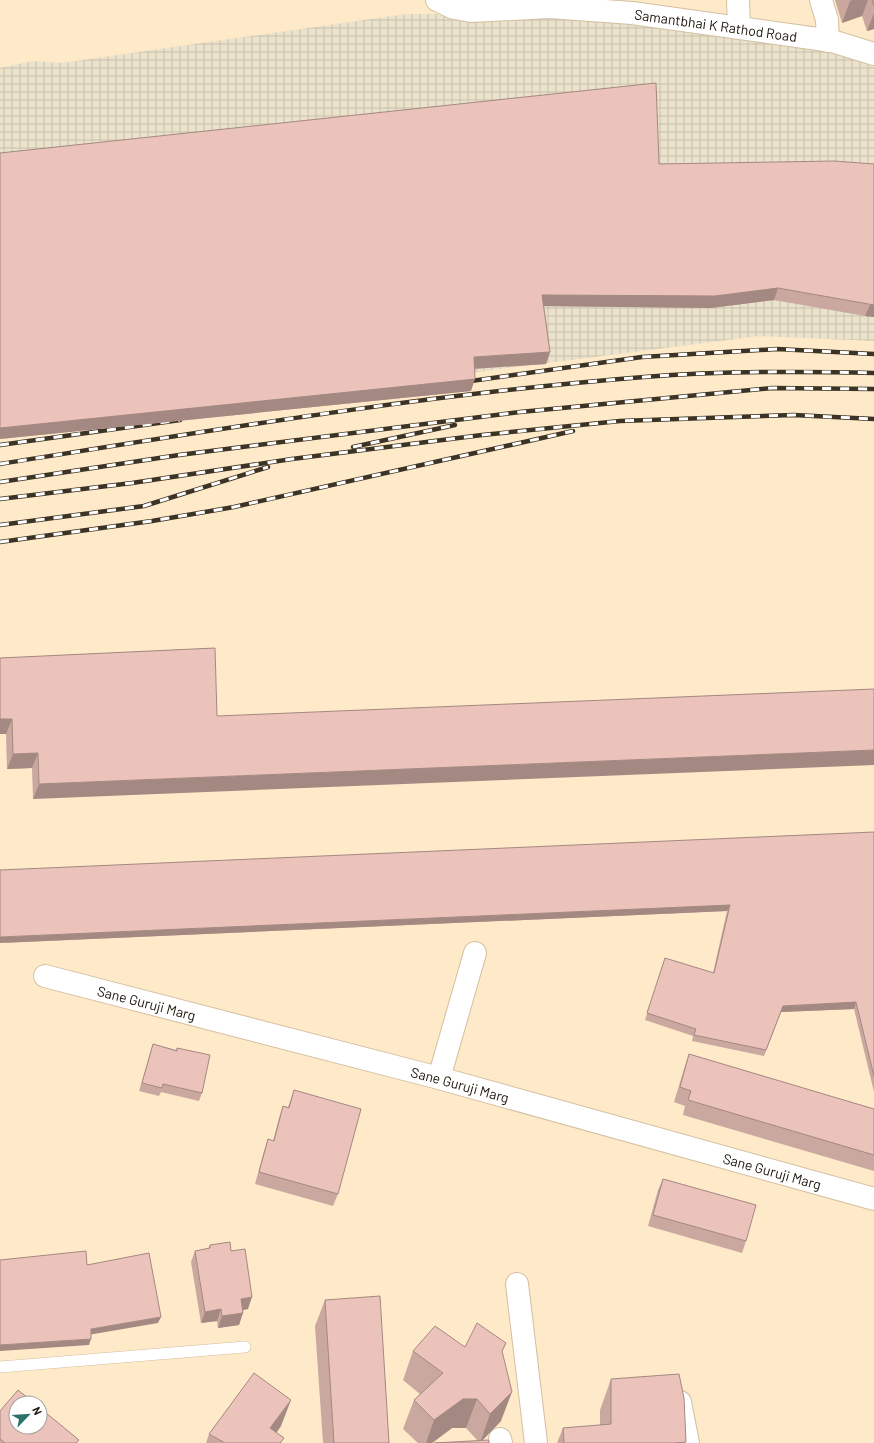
<svg xmlns="http://www.w3.org/2000/svg" width="874" height="1443" font-family="Barlow,sans-serif">
  <style>
    .industrial { fill: url(#industrial-grid) }
    .lines { fill: none; stroke-linecap: round; stroke-linejoin: round }
    .service-casing { stroke: #d4bfa0; stroke-width: 12 }
    .minor-casing { stroke: #d4bfa0; stroke-width: 24 }
    .service { stroke: #fff; stroke-width: 11 }
    .minor { stroke: #fff; stroke-width: 22 }
    .rail-casing { stroke: #3c3324; stroke-width: 4.5 }
    .rail { stroke: #fff; stroke-width: 3; stroke-dasharray: 9; stroke-linecap: butt }
    .wall { fill: #caa8a0 }
    .shaded-wall { fill: #a48882 }
    .building { fill: #ebc3ba; stroke: #a48882 }
    .labels { text-anchor: middle; dominant-baseline: central; stroke-width: 3.5; stroke-linejoin: round; paint-order: stroke }
    .street-label { font-size: 14px; fill: #1c1509; stroke: #fff }
  </style>
  <defs>
    <pattern id="industrial-grid" width="8" height="8" patternUnits="userSpaceOnUse"><rect width="8" height="8" fill="#ebe2cc"/><path d="M0 4h8M4 0v8" fill="none" stroke="#c9c1ae"/></pattern>
  </defs>
  <rect width="100%" height="100%" fill="#fee9c9"/>
  <polygon class="industrial" points="406,14 539,14 670,26 829,51 874,67 874,341 759,336 0,433 0,68 33,61 62,63"/>
  <g class="lines">
    <defs>
      <polyline id="service" points="0,1367 245,1347"/>
      <g id="minor">
        <path id="s1" d="M437,0L454,8L471,11L550,7L632,13L832,41L874,54"/>
        <polyline points="738,0 739,28"/>
        <polyline points="821,0 827,20 828,41"/>
        <path id="s2" d="M45,976L439,1078L874,1199"/>
        <polyline points="439,1078 475,953"/>
        <polyline points="517,1284 536,1443"/>
        <polyline points="680,1402 688,1443"/>
        <polyline points="500,1439 501,1443"/>
      </g>
    </defs>
    <use href="#service" class="service-casing"/>
    <use href="#minor" class="minor-casing"/>
    <use href="#service" class="service"/>
    <use href="#minor" class="minor"/>
    <defs>
      <g id="rail">
        <polyline points="464,382 642,357 777,349 874,354"/>
        <polyline points="0,445 180,420"/>
        <polyline points="353,447 455,425"/>
        <path d="M0,464C214,430 428,394 644,377C721,371 797,371 874,373"/>
        <polyline points="0,482 179,455 520,412 772,388 874,389"/>
        <polyline points="0,499 132,483 292,459 482,435 620,421 794,415 874,419"/>
        <polyline points="0,525 144,506 268,467"/>
        <polyline points="0,542 152,521 234,507 573,431"/>
      </g>
    </defs>
    <use href="#rail" class="rail-casing"/>
    <use href="#rail" class="rail"/>
  </g>
  <g class="wall">
    <polygon points="835,0 874,0 874,29 867,31 862,16 842,23"/>
    <polygon points="659,164 874,164 874,317 865,316 774,300 711,308 544,306 550,352 546,364 474,369 471,391 0,439"/>
    <polygon points="215,648 33,799 32,768 7,769 6,734 0,734 0,658"/>
    <polygon points="874,832 874,1092 854,1009 781,1012 764,1056 692,1041 693,1036 645,1020 663,964 713,973 727,911 0,943"/>
    <polygon points="153,1044 176,1050 177,1048 202,1093 199,1101 161,1092 159,1096 139,1091"/>
    <polygon points="689,1054 874,1109 874,1171 683,1115 685,1106 674,1102 684,1069"/>
    <polygon points="294,1090 338,1194 333,1206 255,1184 264,1151 268,1139 273,1141 279,1118 283,1106 288,1107"/>
    <polygon points="663,1179 746,1241 742,1253 648,1226 658,1190"/>
    <polygon points="210,1245 231,1251 248,1309 243,1310 239,1325 218,1328 217,1321 201,1323 191,1262 195,1251 208,1249"/>
    <polygon points="325,1300 389,1443 323,1443 315,1326"/>
    <polygon points="506,1343 502,1352 501,1421 482,1440 477,1440 466,1428 452,1428 432,1443 418,1443 403,1429 414,1400 420,1394 403,1380 413,1351"/>
    <polygon points="611,1379 686,1443 557,1443 563,1428 600,1425 600,1410"/>
    <polygon points="0,1411 78,1443 0,1443"/>
    <polygon points="281,1426 276,1433 282,1443 206,1443 209,1434"/>
  </g>
  <g class="shaded-wall">
    <polygon points="852,0 868,0 862,16 842,23 850,1"/>
    <polygon points="874,13 874,29 867,31"/>
    <polygon points="778,288 774,300 711,308 538,306 542,295"/>
    <polygon points="870,305 874,305 874,317 865,316"/>
    <polygon points="550,352 546,364 470,369 474,357"/>
    <polygon points="475,379 471,391 0,439 0,428"/>
    <polygon points="0,719 12,719 6,734 0,734"/>
    <polygon points="874,750 874,765 33,799 39,784"/>
    <polygon points="38,753 32,768 7,769 13,754"/>
    <polygon points="730,905 727,911 0,943 0,937"/>
    <polygon points="856,1002 854,1009 781,1012 764,1056 783,1006"/>
    <polygon points="252,1297 248,1309 237,1311 241,1299"/>
    <polygon points="221,1309 217,1321 201,1323 205,1312"/>
    <polygon points="243,1313 239,1325 218,1328 222,1316"/>
    <polygon points="161,1317 158,1323 88,1335 91,1329"/>
    <polygon points="91,1339 89,1345 0,1351 0,1345"/>
    <polygon points="512,1392 501,1421 480,1443 490,1414"/>
    <polygon points="463,1399 477,1399 466,1428 452,1428 432,1443 426,1443 434,1420"/>
    <polygon points="291,1400 281,1426 269,1443 270,1428"/>
  </g>
  <g class="building">
    <polygon points="872,0 874,0 874,6"/>
    <polygon points="656,83 659,164 834,161 874,164 874,305 778,288 715,296 542,295 550,352 474,357 475,379 0,428 0,153"/>
    <polygon points="215,648 217,716 874,689 874,750 39,784 38,753 13,754 12,719 0,719 0,658"/>
    <polygon points="874,832 874,1076 856,1002 783,1006 766,1050 694,1035 696,1029 647,1013 665,958 714,973 730,905 0,937 0,870"/>
    <polygon points="153,1044 177,1051 177,1048 210,1055 202,1093 163,1084 162,1088 142,1083"/>
    <polygon points="689,1054 874,1109 874,1155 688,1100 691,1091 680,1087"/>
    <polygon points="294,1090 361,1109 338,1194 259,1172 268,1139 274,1141 283,1106 289,1108"/>
    <polygon points="663,1179 756,1205 746,1241 653,1215"/>
    <polygon points="230,1242 231,1251 245,1249 252,1297 241,1299 243,1313 222,1316 221,1309 205,1312 195,1251 210,1248 210,1245"/>
    <polygon points="86,1251 87,1265 149,1253 161,1317 91,1329 91,1339 0,1345 0,1260"/>
    <polygon points="380,1296 389,1443 334,1443 325,1300"/>
    <polygon points="477,1323 506,1343 502,1351 512,1392 490,1414 477,1399 463,1399 434,1420 414,1400 443,1373 413,1351 435,1326 465,1347"/>
    <polygon points="254,1373 291,1400 270,1428 284,1438 280,1443 225,1443 209,1434"/>
    <polygon points="679,1374 684,1398 686,1442 674,1443 564,1443 563,1428 611,1424 611,1379"/>
    <polygon points="18,1390 34,1403 16,1403 16,1427 40,1427 40,1408 79,1440 76,1443 5,1443 0,1439 0,1411"/>
    <polygon points="489,1440 489,1443 434,1443"/>
  </g>
  <g class="labels">
    <g class="street-label">
      <text stroke="none"><textPath href="#s1" startOffset="282">Samantbhai K Rathod Road</textPath></text>
      <text stroke="none"><textPath href="#s2" startOffset="105">Sane Guruji Marg</textPath></text>
      <text stroke="none"><textPath href="#s2" startOffset="429">Sane Guruji Marg</textPath></text>
      <text stroke="none"><textPath href="#s2" startOffset="753">Sane Guruji Marg</textPath></text>
    </g>
  </g>
  <g transform="translate(28 1415) rotate(65)"><circle r="19" fill="#ffffff" stroke="#a4a19d"/>
  <path d="M0-3L7 15L0 10L-7 15Z" fill="#2b7268"/>
  <text y="-6" font-size="11" font-weight="bold" text-anchor="middle" fill="#1c1509">N</text>
  </g>
</svg>
